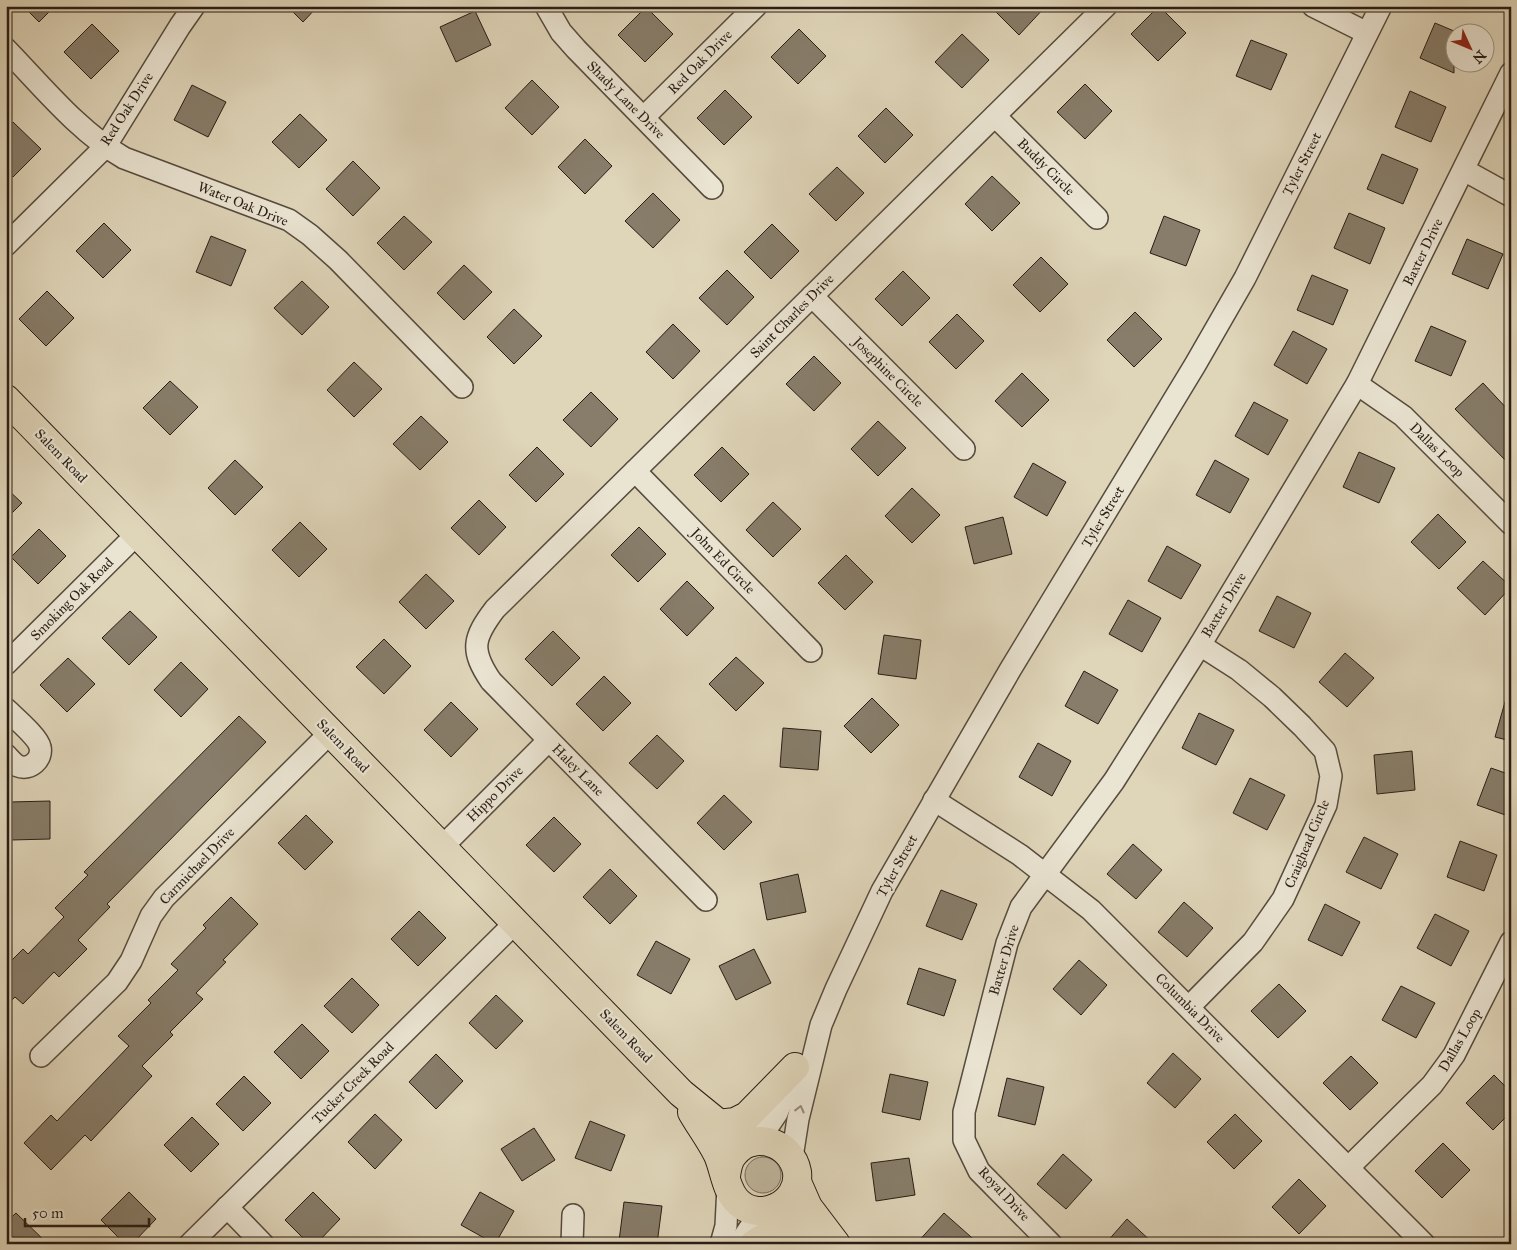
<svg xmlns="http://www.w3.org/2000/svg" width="1517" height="1250" font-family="'IM FELL Great Primer',serif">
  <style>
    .green { fill: #c0b69d; stroke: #746a59 }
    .building { fill: #877d6a; stroke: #281d15 }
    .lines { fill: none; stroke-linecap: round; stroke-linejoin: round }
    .minor-casing { stroke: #564b3e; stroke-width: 24 }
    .major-casing { stroke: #281d15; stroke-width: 30 }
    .minor { stroke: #eae4d2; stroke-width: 21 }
    .major { stroke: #dfd5b9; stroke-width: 28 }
    .oneway { stroke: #938a7d }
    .labels { text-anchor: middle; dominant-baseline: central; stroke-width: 4.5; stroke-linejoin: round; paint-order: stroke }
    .street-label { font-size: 14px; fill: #281d15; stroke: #eae4d2 }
  </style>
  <rect width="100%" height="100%" fill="#dfd5b9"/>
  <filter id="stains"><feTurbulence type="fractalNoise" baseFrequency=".004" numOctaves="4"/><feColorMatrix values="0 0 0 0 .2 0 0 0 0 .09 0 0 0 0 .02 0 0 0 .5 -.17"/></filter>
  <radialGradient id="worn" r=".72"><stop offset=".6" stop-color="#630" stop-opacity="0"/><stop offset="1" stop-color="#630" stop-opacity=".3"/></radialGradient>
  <circle class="green" cx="763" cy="1175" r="18"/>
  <g class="building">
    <polygon points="23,6 55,6 39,22"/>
    <polygon points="287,6 318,6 303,22"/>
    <polygon points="990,6 1046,6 1019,35"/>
    <polygon points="1159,6 1186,33 1158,61 1131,34"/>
    <polygon points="646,7 673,34 645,62 618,35"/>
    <polygon points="475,11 491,45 456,62 440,27"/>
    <polygon points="1435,23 1454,31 1454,73 1420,58"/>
    <polygon points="92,24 119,51 91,79 64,52"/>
    <polygon points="799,29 826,56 798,84 771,57"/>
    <polygon points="962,34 989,60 962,88 935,62"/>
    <polygon points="1251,40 1287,54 1271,90 1236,76"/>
    <polygon points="532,80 559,107 532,135 505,108"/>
    <polygon points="1085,84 1112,111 1085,139 1057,112"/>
    <polygon points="192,85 226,102 208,137 174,120"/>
    <polygon points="725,90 752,117 724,145 697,118"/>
    <polygon points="1410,91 1446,107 1431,142 1395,127"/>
    <polygon points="886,108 913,135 885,163 858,136"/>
    <polygon points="300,114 327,140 299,168 272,142"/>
    <polygon points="13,122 41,149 13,177 6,170 6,130"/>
    <polygon points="585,139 612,166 585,194 558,167"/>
    <polygon points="1382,154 1418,169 1403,204 1367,189"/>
    <polygon points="353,161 380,188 353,216 326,189"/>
    <polygon points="837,167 864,193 836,221 809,194"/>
    <polygon points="992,176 1020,203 992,231 965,204"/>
    <polygon points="653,193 680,220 653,248 625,221"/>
    <polygon points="1349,213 1385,228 1370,264 1334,248"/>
    <polygon points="404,216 432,242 404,270 377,243"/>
    <polygon points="1164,216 1200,230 1186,266 1150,253"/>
    <polygon points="104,223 131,250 103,278 76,251"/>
    <polygon points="772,224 799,251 771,279 744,252"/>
    <polygon points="211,236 246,250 231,286 196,272"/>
    <polygon points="1467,239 1503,254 1488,289 1452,274"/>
    <polygon points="1041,257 1068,284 1040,312 1013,285"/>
    <polygon points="464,265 492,292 464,320 437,293"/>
    <polygon points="727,270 754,297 727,325 699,298"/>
    <polygon points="903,271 930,298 902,326 875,299"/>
    <polygon points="1312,275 1348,290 1333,325 1297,310"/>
    <polygon points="302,281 329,307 302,335 274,308"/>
    <polygon points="47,291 74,318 46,346 19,319"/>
    <polygon points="514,309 542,336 514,364 487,337"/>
    <polygon points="1135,312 1162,339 1134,367 1107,340"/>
    <polygon points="957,314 984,341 956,369 929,342"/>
    <polygon points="673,324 700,351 673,379 646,352"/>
    <polygon points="1431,326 1466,341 1451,376 1415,361"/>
    <polygon points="1293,331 1327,349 1307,384 1274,365"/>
    <polygon points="814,356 841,383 814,411 786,384"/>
    <polygon points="354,362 382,389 354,417 327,390"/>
    <polygon points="1022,373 1049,400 1022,427 995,401"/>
    <polygon points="170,381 198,407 170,435 143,408"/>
    <polygon points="1483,383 1511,413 1511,466 1455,409"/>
    <polygon points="591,392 618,419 591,447 563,420"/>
    <polygon points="1254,402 1288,420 1268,455 1235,436"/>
    <polygon points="421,416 448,442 420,470 393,444"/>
    <polygon points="878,421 906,448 878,476 851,449"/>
    <polygon points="537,447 564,474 536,502 509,475"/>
    <polygon points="722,447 749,474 721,502 694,475"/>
    <polygon points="1359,452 1395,468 1379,503 1343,487"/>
    <polygon points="235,460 263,487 235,515 208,488"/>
    <polygon points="1215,460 1249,479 1230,513 1196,495"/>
    <polygon points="1033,463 1066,482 1047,516 1014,497"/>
    <polygon points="6,488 22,503 6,519"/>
    <polygon points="912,488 940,515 912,543 885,516"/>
    <polygon points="479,500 506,527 479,555 451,528"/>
    <polygon points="773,502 801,529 773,557 746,530"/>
    <polygon points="1438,514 1466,542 1439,569 1411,542"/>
    <polygon points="1003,517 1012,554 974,564 965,527"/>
    <polygon points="300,522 327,549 299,577 272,550"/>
    <polygon points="639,527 666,554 638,582 611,555"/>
    <polygon points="39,529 66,556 38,584 11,557"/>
    <polygon points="1167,546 1201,565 1181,599 1148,581"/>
    <polygon points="846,555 873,582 845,610 818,583"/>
    <polygon points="1483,561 1511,587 1485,615 1457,588"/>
    <polygon points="426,574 454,601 426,629 399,602"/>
    <polygon points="687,581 714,608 687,636 660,609"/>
    <polygon points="1277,596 1311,613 1294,648 1259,631"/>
    <polygon points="1128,600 1161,618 1142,652 1109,634"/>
    <polygon points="130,611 157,637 129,665 102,638"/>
    <polygon points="553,631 580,658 552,686 525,659"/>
    <polygon points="884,635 921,640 916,679 878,674"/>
    <polygon points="384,639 411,666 384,694 356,667"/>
    <polygon points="1345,653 1374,678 1347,707 1319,682"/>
    <polygon points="736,657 764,683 736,711 709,684"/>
    <polygon points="68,658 95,684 67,712 40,685"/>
    <polygon points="181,662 208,689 181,717 154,690"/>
    <polygon points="1084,671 1118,690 1098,724 1065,706"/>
    <polygon points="604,676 631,703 603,731 576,704"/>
    <polygon points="1507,695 1511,695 1511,741 1495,737"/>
    <polygon points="872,698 899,725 871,753 844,726"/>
    <polygon points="451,702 478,729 451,757 424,730"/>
    <polygon points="1199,713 1234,730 1216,765 1182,748"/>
    <polygon points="239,716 266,742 107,904 110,907 78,940 87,949 59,977 54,972 23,1004 15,997 6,1006 6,966 23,949 28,954 64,917 55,908 88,875 84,872"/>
    <polygon points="783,728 821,731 818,770 780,767"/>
    <polygon points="657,735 684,761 657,789 629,763"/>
    <polygon points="1038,743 1071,761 1052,796 1019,777"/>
    <polygon points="1412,751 1415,790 1377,794 1374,755"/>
    <polygon points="1491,768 1511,775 1511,817 1477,805"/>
    <polygon points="1250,778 1285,795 1267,830 1233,813"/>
    <polygon points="724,795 752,822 724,850 697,823"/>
    <polygon points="50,801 50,839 11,840 10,802"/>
    <polygon points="306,815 333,842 305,870 278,843"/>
    <polygon points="554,817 581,844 554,872 526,845"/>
    <polygon points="1364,837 1398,854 1381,889 1346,872"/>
    <polygon points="1460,841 1497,855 1484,891 1447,877"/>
    <polygon points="1133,844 1162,870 1136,899 1107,874"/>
    <polygon points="610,869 637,896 610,924 583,897"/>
    <polygon points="798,874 806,912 767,920 760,883"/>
    <polygon points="941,890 977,904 962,940 926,926"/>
    <polygon points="231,897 258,924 223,960 226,962 196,993 203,999 170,1032 173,1035 142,1066 152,1076 91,1141 85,1135 51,1170 24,1143 51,1115 57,1121 129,1046 118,1036 151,1003 148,1000 178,970 171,964 206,928 203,925"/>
    <polygon points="1184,902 1213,928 1187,957 1158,932"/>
    <polygon points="1325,904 1360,922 1342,956 1308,940"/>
    <polygon points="419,911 446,938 418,966 391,939"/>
    <polygon points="1435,914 1469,931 1451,966 1417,948"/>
    <polygon points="656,941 690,959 671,994 637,975"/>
    <polygon points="754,949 771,983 736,1000 719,966"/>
    <polygon points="1079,960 1107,985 1081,1015 1053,989"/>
    <polygon points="919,968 956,980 944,1016 907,1004"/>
    <polygon points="352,978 379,1005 352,1033 324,1006"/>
    <polygon points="1279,984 1306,1011 1278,1038 1251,1011"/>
    <polygon points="1401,986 1435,1003 1416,1038 1382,1020"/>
    <polygon points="496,995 523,1021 496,1049 469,1023"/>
    <polygon points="302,1024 329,1051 301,1079 274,1052"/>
    <polygon points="1173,1053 1201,1079 1175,1108 1147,1083"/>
    <polygon points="436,1054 463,1081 436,1109 409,1082"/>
    <polygon points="1351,1056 1378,1083 1350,1110 1323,1083"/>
    <polygon points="890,1074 928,1082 920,1120 882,1112"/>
    <polygon points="1494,1075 1511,1092 1511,1112 1493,1130 1466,1103"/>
    <polygon points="244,1076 271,1103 243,1131 216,1104"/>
    <polygon points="1007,1078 1044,1087 1035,1125 998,1116"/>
    <polygon points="375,1114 402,1140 375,1169 348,1142"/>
    <polygon points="1235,1114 1262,1141 1234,1169 1207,1142"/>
    <polygon points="192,1117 219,1144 191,1172 164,1145"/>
    <polygon points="590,1121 625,1135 611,1171 575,1158"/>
    <polygon points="534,1128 555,1160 522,1181 501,1149"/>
    <polygon points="1443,1143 1470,1170 1442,1198 1415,1171"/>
    <polygon points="1063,1154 1092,1180 1066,1209 1037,1184"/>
    <polygon points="909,1158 915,1195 876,1201 871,1163"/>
    <polygon points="1299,1179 1326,1206 1299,1234 1272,1207"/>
    <polygon points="129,1192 156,1219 132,1244 125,1244 101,1220"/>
    <polygon points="313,1192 340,1219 316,1244 309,1244 285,1220"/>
    <polygon points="480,1192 514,1211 495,1244 461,1225"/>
    <polygon points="624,1202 662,1206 657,1244 619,1241"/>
    <polygon points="16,1213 48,1244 6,1244 6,1222"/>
    <polygon points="944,1213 979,1244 916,1244"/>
    <polygon points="1127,1219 1154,1244 1105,1244"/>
  </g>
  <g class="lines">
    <defs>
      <g id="minor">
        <polyline points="546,6 561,32 576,49 712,188"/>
        <polyline points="1313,6 1367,33"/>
        <path d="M6,49C42,86 79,132 124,158L289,220L310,235L338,260L462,387"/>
        <polyline points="995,116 1097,218"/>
        <polyline points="644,117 756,6"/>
        <polyline points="1464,170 1511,196"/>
        <polyline points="6,245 105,147 180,26 194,6"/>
        <polyline points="812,296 964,449"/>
        <polyline points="1357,384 1403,416 1511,524"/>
        <polyline points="635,471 811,651"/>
        <polyline points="6,664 137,534"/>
        <path d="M6,709C14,717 38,737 40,747C43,759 30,771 18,766C14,764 10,759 6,755"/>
        <polyline points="934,800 1020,855 1091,910 1424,1244"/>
        <polyline points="442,847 548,741"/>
        <path d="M706,900L491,681C470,650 473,638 495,609L1106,6"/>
        <polyline points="1189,1007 1253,942 1283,899 1326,805 1331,776 1325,751 1302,726 1272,697 1239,670 1200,645"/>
        <polyline points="41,1056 117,982 131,961 151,916 164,898 330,733"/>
        <polyline points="758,1141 777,1113 793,1073"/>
        <polyline points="792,1157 798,1119 821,1025 836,989 882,891 1010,670 1195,365 1245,278 1381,6"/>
        <polyline points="1349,1167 1432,1085 1454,1055 1511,942"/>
        <polyline points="227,1207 263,1244"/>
        <polyline points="190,1244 515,923"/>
        <polyline points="572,1244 573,1215"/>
        <polyline points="721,1244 726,1226 728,1186"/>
        <polyline points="739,1244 753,1223 764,1211"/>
        <polyline points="1051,1244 979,1171 964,1140 964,1112 1007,943 1021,907 1114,781 1200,645 1357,384 1511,73"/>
      </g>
      <g id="major">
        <polyline points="6,399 681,1093 729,1132 752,1142"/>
        <path d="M692,1112C700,1126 710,1139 718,1155C724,1169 726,1189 736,1200C758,1225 801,1204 797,1172C792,1142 752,1129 733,1155C728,1161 727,1169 726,1176"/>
        <polyline points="719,1124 735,1122 747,1116 795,1067"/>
        <polyline points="797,1182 808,1207 836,1244"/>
        <polyline points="773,1209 825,1244"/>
        <path d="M754,1244C773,1231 780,1228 803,1230"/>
      </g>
    </defs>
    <use href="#minor" class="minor-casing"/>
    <use href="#major" class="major-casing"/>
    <use href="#minor" class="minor"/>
    <use href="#major" class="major"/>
  </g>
  <defs><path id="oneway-chevron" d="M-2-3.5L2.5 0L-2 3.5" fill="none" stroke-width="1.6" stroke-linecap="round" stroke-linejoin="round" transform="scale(1.25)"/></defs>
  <use class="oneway" href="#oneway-chevron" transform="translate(800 1109) rotate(-76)"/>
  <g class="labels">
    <g class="street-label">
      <text transform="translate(700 62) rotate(-45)">Red Oak Drive</text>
      <text transform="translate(626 100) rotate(45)">Shady Lane Drive</text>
      <text transform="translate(127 109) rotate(-57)">Red Oak Drive</text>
      <text transform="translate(1302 164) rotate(-63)">Tyler Street</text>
      <text transform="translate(1046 167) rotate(45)">Buddy Circle</text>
      <text transform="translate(243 204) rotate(22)">Water Oak Drive</text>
      <text transform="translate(1423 252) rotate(-64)">Baxter Drive</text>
      <text transform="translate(792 316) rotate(-45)">Saint Charles Drive</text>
      <text transform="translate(888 372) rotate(45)">Josephine Circle</text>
      <text transform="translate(1437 450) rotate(45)">Dallas Loop</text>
      <text transform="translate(61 456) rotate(46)">Salem Road</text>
      <text transform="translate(1103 517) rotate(-59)">Tyler Street</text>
      <text transform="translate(723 561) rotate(46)">John Ed Circle</text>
      <text transform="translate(72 599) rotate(-45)">Smoking Oak Road</text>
      <text transform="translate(1224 605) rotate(-59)">Baxter Drive</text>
      <text transform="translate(343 746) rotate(46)">Salem Road</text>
      <text transform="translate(578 770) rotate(45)">Haley Lane</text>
      <text transform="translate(495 794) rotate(-45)">Hippo Drive</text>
      <text transform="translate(1307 844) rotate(-67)">Craighead Circle</text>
      <text transform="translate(197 866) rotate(-46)">Carmichael Drive</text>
      <text transform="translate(897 866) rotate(-61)">Tyler Street</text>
      <text transform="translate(1004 960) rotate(-73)">Baxter Drive</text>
      <text transform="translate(1190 1008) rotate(45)">Columbia Drive</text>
      <text transform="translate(626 1036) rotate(46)">Salem Road</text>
      <text transform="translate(1460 1040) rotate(-60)">Dallas Loop</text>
      <text transform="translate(353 1083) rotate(-45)">Tucker Creek Road</text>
      <text transform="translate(1004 1194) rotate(47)">Royal Drive</text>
    </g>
  </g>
  <rect width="1517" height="1250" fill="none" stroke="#dfd5b9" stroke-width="25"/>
  <rect x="8" y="8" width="1502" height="1235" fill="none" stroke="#281d15" stroke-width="2.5"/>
  <rect x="12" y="12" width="1492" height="1225" fill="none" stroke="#281d15"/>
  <g transform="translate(1470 48) rotate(134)"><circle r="24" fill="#eae4d2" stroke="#9c9486"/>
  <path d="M0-4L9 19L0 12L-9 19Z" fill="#8f2418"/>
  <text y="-8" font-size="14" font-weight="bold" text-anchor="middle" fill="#281d15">N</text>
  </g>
  <path d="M25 1218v8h124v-8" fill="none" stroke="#281d15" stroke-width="2.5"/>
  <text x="32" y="1218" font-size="15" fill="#281d15" stroke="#eae4d2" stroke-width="4" paint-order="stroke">50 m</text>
  <rect width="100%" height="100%" filter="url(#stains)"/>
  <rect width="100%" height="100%" fill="url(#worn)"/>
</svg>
